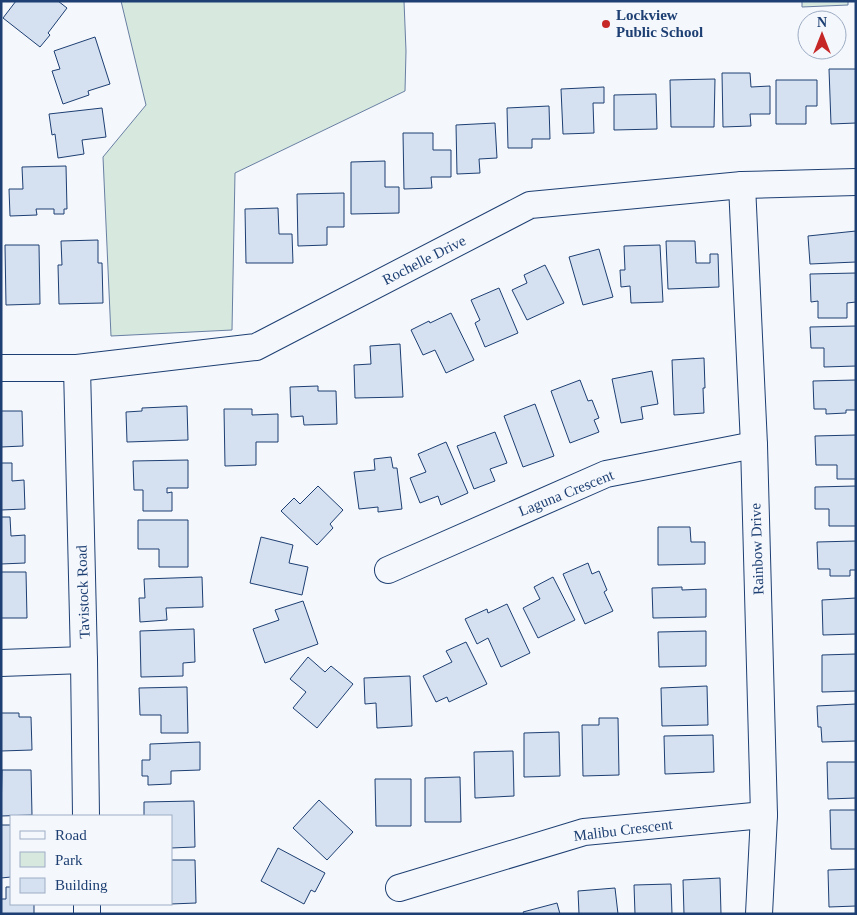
<svg xmlns="http://www.w3.org/2000/svg" width="857" height="915" font-family="Georgia,serif">
  <style>
    .green { fill: #d7e8df; stroke: #687fa3 }
    .building { fill: #d5e0f0; stroke: #1d3f73 }
    .lines { fill: none; stroke-linecap: round; stroke-linejoin: round }
    .minor-casing { stroke: #1d3f73; stroke-width: 28 }
    .minor { stroke: #f4f7fb; stroke-width: 26 }
    .poi-dot { fill: #c62828; stroke: #f4f7fb; stroke-width: 2 }
    .labels { text-anchor: middle; dominant-baseline: central; stroke-width: 4; stroke-linejoin: round; paint-order: stroke }
    .poi-label { font-size: 15px; font-weight: bold; fill: #1d3f73; stroke: #f4f7fb; text-anchor: start }
    .street-label { font-size: 15px; fill: #1d3f73; stroke: #f4f7fb }
  </style>
  <rect width="100%" height="100%" fill="#f4f7fb"/>
  <g class="green">
    <polygon points="121,1 404,1 406,51 405,91 235,173 232,330 111,336 103,157 146,105"/>
    <polygon points="802,1 848,1 848,5 802,7"/>
  </g>
  <g class="building">
    <polygon points="16,1 58,1 67,8 48,33 50,35 40,47 3,18"/>
    <polygon points="95,37 110,84 88,91 89,95 63,104 52,71 60,69 54,51"/>
    <polygon points="829,69 856,69 856,123 831,124"/>
    <polygon points="722,73 750,73 751,87 770,86 770,114 750,114 751,126 723,127"/>
    <polygon points="715,79 714,127 671,127 670,80"/>
    <polygon points="776,80 817,80 817,106 806,106 806,124 776,124"/>
    <polygon points="604,87 604,103 593,103 594,133 563,134 561,89"/>
    <polygon points="656,94 657,129 614,130 614,95"/>
    <polygon points="549,106 550,139 532,139 532,148 508,148 507,108"/>
    <polygon points="102,108 106,137 82,140 84,154 58,158 55,134 52,135 49,114"/>
    <polygon points="495,123 497,158 479,159 480,173 457,174 456,125"/>
    <polygon points="403,133 433,133 433,150 451,150 451,177 431,177 432,188 404,189"/>
    <polygon points="385,161 385,187 399,187 399,213 351,214 351,162"/>
    <polygon points="66,166 67,209 64,209 64,214 54,214 54,209 36,209 37,215 10,216 9,189 23,189 22,167"/>
    <polygon points="344,193 344,227 327,227 327,245 298,246 297,194"/>
    <polygon points="278,208 279,234 292,234 293,263 246,263 245,209"/>
    <polygon points="856,231 856,262 810,264 808,236"/>
    <polygon points="98,240 98,263 102,263 103,303 59,304 58,265 62,265 61,241"/>
    <polygon points="666,241 695,241 696,263 710,263 710,254 718,254 719,287 668,289"/>
    <polygon points="5,245 39,245 40,304 6,305"/>
    <polygon points="660,245 663,302 631,303 630,286 621,287 620,270 625,270 624,246"/>
    <polygon points="599,249 613,297 583,305 569,257"/>
    <polygon points="545,265 564,303 527,320 512,290 527,283 524,275"/>
    <polygon points="856,273 856,302 847,303 847,318 818,318 818,301 811,302 810,274"/>
    <polygon points="499,288 518,333 485,347 475,323 480,320 471,300"/>
    <polygon points="451,313 474,360 446,373 435,350 423,355 411,330 429,321 430,323"/>
    <polygon points="856,326 856,366 824,367 824,348 811,348 810,327"/>
    <polygon points="400,344 403,397 355,398 354,365 371,364 370,346"/>
    <polygon points="704,358 705,388 703,388 704,413 674,415 672,360"/>
    <polygon points="652,371 658,404 641,407 643,419 621,423 612,379"/>
    <polygon points="580,380 588,401 592,400 599,418 594,420 599,432 570,443 551,391"/>
    <polygon points="856,380 856,410 846,410 846,413 826,414 826,409 814,409 813,381"/>
    <polygon points="318,386 318,391 336,391 337,424 304,425 303,416 291,417 290,387"/>
    <polygon points="535,404 554,456 523,467 504,416"/>
    <polygon points="187,406 188,440 127,442 126,412 142,411 142,408"/>
    <polygon points="224,409 252,409 252,415 278,414 278,442 256,442 256,465 225,466"/>
    <polygon points="1,411 22,411 23,446 1,447"/>
    <polygon points="495,432 507,463 490,469 495,481 474,489 457,446"/>
    <polygon points="856,435 856,479 837,479 837,465 816,465 815,436"/>
    <polygon points="446,442 468,493 441,505 438,496 420,503 410,478 426,472 418,454"/>
    <polygon points="391,457 393,468 397,468 402,509 378,512 378,507 359,509 354,472 375,470 374,459"/>
    <polygon points="188,460 188,488 167,488 167,493 172,492 172,511 143,511 143,490 134,490 133,461"/>
    <polygon points="1,463 12,463 12,481 24,480 25,509 1,510"/>
    <polygon points="318,486 343,510 330,524 333,528 317,545 281,511 294,498 300,504"/>
    <polygon points="856,486 856,526 829,526 829,509 815,509 815,487"/>
    <polygon points="1,517 10,517 11,536 25,535 25,563 1,564"/>
    <polygon points="138,520 188,520 188,567 159,567 159,549 138,549"/>
    <polygon points="658,527 690,527 691,542 705,542 705,564 658,565"/>
    <polygon points="261,537 293,545 289,563 308,567 302,595 250,583"/>
    <polygon points="856,541 856,570 850,570 850,576 830,576 830,569 818,569 817,542"/>
    <polygon points="588,563 592,574 599,571 607,590 604,592 613,611 585,624 563,574"/>
    <polygon points="1,572 26,572 27,618 1,618"/>
    <polygon points="202,577 203,607 166,608 167,620 140,622 139,598 145,598 144,579"/>
    <polygon points="553,577 575,620 538,638 523,608 540,599 534,587"/>
    <polygon points="682,587 682,590 706,589 706,617 653,618 652,588"/>
    <polygon points="856,598 856,634 823,635 822,600"/>
    <polygon points="303,601 318,644 265,663 253,629 279,620 275,610"/>
    <polygon points="507,604 530,653 501,667 488,638 477,644 465,619 487,609 488,613"/>
    <polygon points="194,629 195,662 183,663 183,676 141,677 140,631"/>
    <polygon points="706,631 706,666 659,667 658,632"/>
    <polygon points="466,642 487,684 449,702 447,697 436,702 423,676 452,662 446,651"/>
    <polygon points="856,654 856,691 822,692 822,655"/>
    <polygon points="308,657 325,672 331,666 353,684 317,728 293,708 306,692 290,679"/>
    <polygon points="410,676 412,726 377,728 376,703 365,704 364,678"/>
    <polygon points="707,686 708,725 662,726 661,688"/>
    <polygon points="187,687 188,733 161,733 161,715 140,715 139,688"/>
    <polygon points="856,704 856,741 822,742 821,727 818,727 817,706"/>
    <polygon points="1,713 19,713 19,717 31,717 32,750 1,751"/>
    <polygon points="599,718 618,718 619,775 583,776 582,725 599,725"/>
    <polygon points="559,732 560,776 524,777 524,733"/>
    <polygon points="713,735 714,772 665,774 664,736"/>
    <polygon points="200,742 200,770 171,771 171,784 148,785 148,776 142,776 142,760 150,760 150,744"/>
    <polygon points="513,751 514,796 475,798 474,752"/>
    <polygon points="827,762 856,762 856,798 828,799"/>
    <polygon points="2,770 31,770 32,815 1,816"/>
    <polygon points="460,777 461,822 425,822 425,778"/>
    <polygon points="375,779 411,779 411,826 376,826"/>
    <polygon points="319,800 353,832 327,860 293,828"/>
    <polygon points="194,801 195,847 171,848 171,816 144,816 144,802"/>
    <polygon points="830,810 856,810 856,849 831,849"/>
    <polygon points="1,825 11,825 11,877 1,878"/>
    <polygon points="278,848 325,873 315,892 311,890 304,904 261,881"/>
    <polygon points="171,860 195,860 196,903 171,904"/>
    <polygon points="856,869 856,906 829,907 828,870"/>
    <polygon points="720,878 721,914 684,914 683,880"/>
    <polygon points="671,884 672,914 635,914 634,885"/>
    <polygon points="6,887 11,887 11,904 34,904 34,914 1,914 1,899 6,899"/>
    <polygon points="615,888 618,914 579,914 578,891"/>
    <polygon points="557,903 560,914 524,914 523,912"/>
  </g>
  <g class="lines">
    <defs>
      <g id="minor">
        <polyline points="742,185 754,445 764,815 759,914"/>
        <polyline points="1,368 77,368 256,347 530,205 742,185 856,182"/>
        <polyline points="77,368 84,660 86,816"/>
        <polyline points="388,570 606,474 754,445"/>
        <polyline points="1,663 84,660"/>
        <polyline points="399,888 584,832 764,815"/>
        <polyline points="87,904 87,914"/>
      </g>
    </defs>
    <use href="#minor" class="minor-casing"/>
    <use href="#minor" class="minor"/>
  </g>
  <circle class="poi-dot" cx="606" cy="24" r="5"/>
  <g class="labels">
    <g class="poi-label">
      <text x="616" y="15">Lockview<tspan x="616" dy="17">Public School</tspan></text>
    </g>
    <g class="street-label">
      <text transform="translate(424 260) rotate(-27)">Rochelle Drive</text>
      <text transform="translate(566 493) rotate(-22)">Laguna Crescent</text>
      <text transform="translate(757 549) rotate(-92)">Rainbow Drive</text>
      <text transform="translate(83 592) rotate(-92)">Tavistock Road</text>
      <text transform="translate(623 830) rotate(-7)">Malibu Crescent</text>
    </g>
  </g>
  <rect width="857" height="915" fill="none" stroke="#1d3f73" stroke-width="5"/>
  <rect x="10" y="815" width="162" height="90" fill="#f4f7fb" stroke="#9eadc5"/>
  <rect x="20" y="831" width="25" height="8" fill="#f4f7fb" stroke="#9eadc5"/>
  <text x="55" y="840" font-size="15" fill="#1d3f73">Road</text>
  <rect x="20" y="852" width="25" height="15" fill="#d7e8df" stroke="#9eadc5"/>
  <text x="55" y="865" font-size="15" fill="#1d3f73">Park</text>
  <rect x="20" y="878" width="25" height="15" fill="#d5e0f0" stroke="#9eadc5"/>
  <text x="55" y="890" font-size="15" fill="#1d3f73">Building</text>
  <g transform="translate(822 35)"><circle r="24" fill="#f4f7fb" stroke="#9eadc5"/>
  <path d="M0-4L9 19L0 12L-9 19Z" fill="#c62828"/>
  <text y="-8" font-size="14" font-weight="bold" text-anchor="middle" fill="#1d3f73">N</text>
  </g>
</svg>
